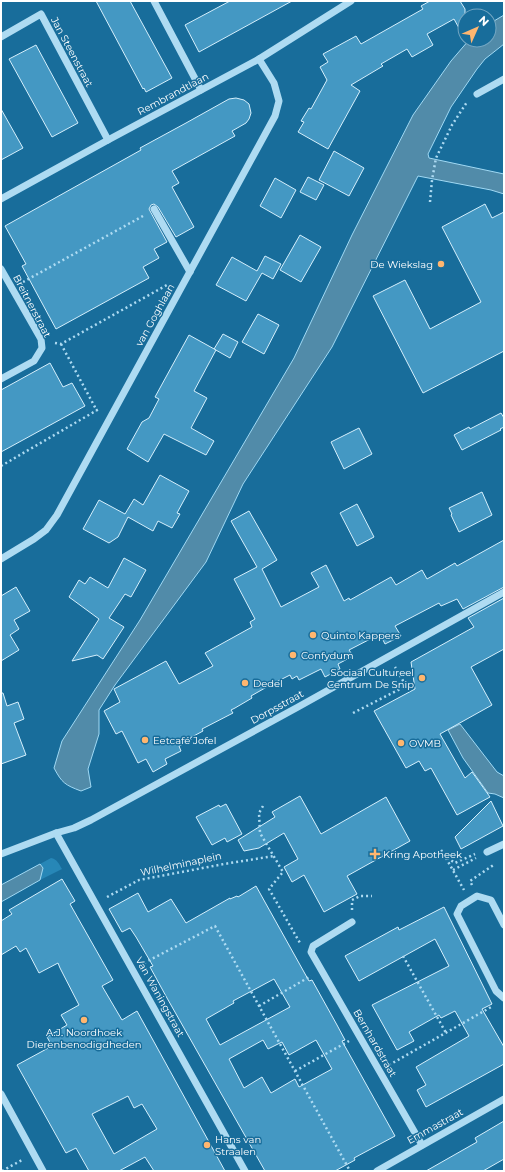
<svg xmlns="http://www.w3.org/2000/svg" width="505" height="1172" font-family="Montserrat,sans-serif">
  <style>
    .green { fill: #2787b7 }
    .water { fill: #518ba9; stroke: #a0d9f4 }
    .building { fill: #4498c3; stroke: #d5effc; fill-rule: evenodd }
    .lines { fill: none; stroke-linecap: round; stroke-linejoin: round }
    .path { stroke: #aedbf2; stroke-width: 2.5; stroke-dasharray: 2 3; stroke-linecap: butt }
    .minor { stroke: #aedbf2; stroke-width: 7 }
    .poi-dot { fill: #ffb66f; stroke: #186d9b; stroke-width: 1.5 }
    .labels { text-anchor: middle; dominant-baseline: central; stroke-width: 3; stroke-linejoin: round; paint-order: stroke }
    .street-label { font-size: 10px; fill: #fff; stroke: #186d9b }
    .poi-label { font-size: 10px; fill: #fff; stroke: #186d9b; text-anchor: start }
  </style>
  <rect width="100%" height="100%" fill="#186d9b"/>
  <path class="green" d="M51,858C57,859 59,864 62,869L40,880L43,868L40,864Z"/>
  <g class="water">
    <path d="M504,15V44L485,59L477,69L451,107L428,154L429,158L504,174V194L491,190L418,176L332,347L243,484L206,562L115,685L99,710V734L88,769L91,787L81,791C65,785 62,783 54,768L62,741L140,620L294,358L352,235L413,115L451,61L469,40H489V24Z"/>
    <polygon points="460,724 497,772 504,776 504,798 495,794 488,793 463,758 448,730"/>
    <polygon points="40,864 43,868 40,880 1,902 1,885"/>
  </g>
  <g class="building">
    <polygon points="96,1 130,1 172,78 146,92 144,88 143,89"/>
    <polygon points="230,1 292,1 199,52 185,25"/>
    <polygon points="430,1 460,1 465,9 465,39 454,19 427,34 433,45 412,57 407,49 381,64 383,66 351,85 360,91 328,149 298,132 304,122 301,121 309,108 311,109 327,80 320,67 328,62 323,54 356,36 361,44 423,9 421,6"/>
    <polygon points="36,45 78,123 52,137 9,59"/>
    <polygon points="236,98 244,100 249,104 251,113 249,119 246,123 232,131 235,136 172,171 179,183 172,187 194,227 176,237 158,207 154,204 151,205 149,209 150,211 167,242 154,249 159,258 143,267 149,278 56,329 22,266 26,264 5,226 141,150 140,148 186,123 229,99"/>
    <polygon points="1,109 23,148 1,160"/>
    <polygon points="334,151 364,168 349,196 319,180"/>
    <polygon points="308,177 324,185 316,200 300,192"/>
    <polygon points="275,178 296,190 281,218 260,206"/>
    <polygon points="485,204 492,218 504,212 504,351 423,393 373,296 405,280 430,329 481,302 442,227"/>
    <polygon points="300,235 321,247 301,282 280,270"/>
    <polygon points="265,256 281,264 273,279 262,273 246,301 216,285 232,257 257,271"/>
    <polygon points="258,314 279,325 264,354 242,342"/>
    <polygon points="223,334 238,342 230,358 214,349"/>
    <polygon points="189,335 216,350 194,391 207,398 191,428 214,441 206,455 164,434 148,462 127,449 142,422 149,418 159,399 155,397"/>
    <polygon points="50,363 63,387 72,383 85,406 1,452 1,390"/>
    <polygon points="501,413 504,418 504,427 500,429 501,430 462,450 454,435 469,427 470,429"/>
    <polygon points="359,428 372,454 344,469 331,442"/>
    <polygon points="160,475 189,491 177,513 180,514 172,528 158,521 153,531 128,517 118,537 109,543 83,529 99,500 125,514 134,499 143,505"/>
    <polygon points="482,492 492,515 459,532 451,515 452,514 449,508"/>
    <polygon points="357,504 374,537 357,546 340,513"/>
    <polygon points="249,511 277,560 262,569 281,607 319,587 311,573 326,565 344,601 349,598 350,600 391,577 396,585 422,570 427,579 455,563 457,566 504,540 504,587 463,609 457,599 441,606 439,603 395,626 401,636 385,644 380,634 349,650 353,656 338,664 340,669 325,677 321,669 299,680 297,676 292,679 290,675 272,684 251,696 252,698 235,708 231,710 233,713 202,729 203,731 190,738 191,740 179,746 181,751 165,759 167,764 153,772 146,759 138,763 122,731 116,734 104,711 120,702 114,689 166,661 179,684 213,666 205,653 252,627 250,622 255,619 234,579 257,567 231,521"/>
    <polygon points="124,558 146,570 131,597 125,594 109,618 124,627 103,659 97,655 72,661 99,619 69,597 79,580 85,584 90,577 108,588"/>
    <polygon points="16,587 30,611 14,620 19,629 10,635 19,650 1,661 1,596"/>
    <polygon points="504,598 504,649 471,667 492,705 440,734 465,778 472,772 490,797 457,815 431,768 425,771 419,761 406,768 374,711 415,689 411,662 474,627 468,618"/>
    <polygon points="1,693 3,693 7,706 18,702 24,719 14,723 26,755 1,764"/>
    <polygon points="300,796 321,834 386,797 410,841 347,876 357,894 324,912 304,875 292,882 284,867 298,859 284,833 259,848 244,851 238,840 275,817 272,812"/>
    <polygon points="491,801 503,826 461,849 455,837"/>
    <polygon points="226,804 242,834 227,842 225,838 212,845 196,817 219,805 220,807"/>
    <path d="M62,879L75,901L70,904L113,980L102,986L122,1020L137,1011L225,1171H154L145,1157L119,1171H89L76,1148L66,1153L17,1065L52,1046L47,1037L67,1025L61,1015L79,1005L60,968L58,963L39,973L26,948L20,952L16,946L1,955V921L12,914L9,910ZM128,1096L134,1108L142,1104L157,1129L114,1154L92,1114Z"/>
    <path d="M256,886L309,981L312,980L337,1025L345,1040L342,1041L395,1136L354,1158L355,1160L335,1171H265L167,998L150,967L153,966L136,937L130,928L122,932L109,909L138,893L148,912L171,899L186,923L230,898V899L237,896L238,897ZM274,979L290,1007L220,1045L206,1019L234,1003L233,1001ZM263,1040L268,1049L282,1042L289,1055L316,1040L332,1069L299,1087L295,1079L271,1093L262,1077L244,1088L229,1059Z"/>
    <polygon points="444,907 492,1004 482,1009 504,1047 504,1064 426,1107 417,1090 426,1085 416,1067 469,1036 455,1011 441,1018 439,1015 409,1032 414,1041 397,1050 372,1005 449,966 435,939 359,981 345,956 398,927 399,930"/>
    <polygon points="504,1121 504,1159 483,1171 426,1171 477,1142 475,1138"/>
  </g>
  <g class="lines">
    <g class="path">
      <polyline points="430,202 432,180 436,158 452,125 467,102"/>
      <polyline points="23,282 143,216"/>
      <polyline points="55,343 61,344 167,285"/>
      <polyline points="61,344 97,411"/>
      <polyline points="1,466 99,409"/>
      <polyline points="353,713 406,686 395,667"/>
      <polyline points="263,806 259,813 260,833 283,872 269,889 300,943"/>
      <polyline points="441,850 445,856 455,863 475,854"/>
      <polyline points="446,858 464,890"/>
      <polyline points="453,870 476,858"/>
      <polyline points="472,885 470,881 495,864"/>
      <polyline points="107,897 139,880 224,864 274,856"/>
      <polyline points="352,910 352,900 360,896 372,896"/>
      <polyline points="403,956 446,1033"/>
      <polyline points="144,963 215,926 350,1171"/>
      <polyline points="259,1006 311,976"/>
      <polyline points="389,1065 493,1006"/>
      <polyline points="295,1071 349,1041"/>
      <polyline points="2,1171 22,1160"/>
    </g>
    <g class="minor">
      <polyline points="154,1 201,90"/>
      <polyline points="1,37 41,14 108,140"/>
      <polyline points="477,94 504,79"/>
      <polyline points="1,199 108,140 259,59 351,1"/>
      <polyline points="154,209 190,272"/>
      <polyline points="1,269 41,339 42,348 34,361 1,379"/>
      <polyline points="1,559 34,539 46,530 57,515 275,116 279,101 274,83 259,59"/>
      <polyline points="56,833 245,1171"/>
      <polyline points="487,852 504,844"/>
      <polyline points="1,854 56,833 74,828 91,820 298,707 504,592"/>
      <polyline points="352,922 313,946 311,952 422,1145"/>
      <polyline points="504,925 491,900 477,896 461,906 457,914 496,991 504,998"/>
      <polyline points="1,1094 43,1171"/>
      <polyline points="377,1171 504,1099"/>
    </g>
  </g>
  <g class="poi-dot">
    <circle cx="441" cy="264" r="4"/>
    <circle cx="313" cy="635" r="4"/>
    <circle cx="293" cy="655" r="4"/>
    <circle cx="422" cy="678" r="4"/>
    <circle cx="245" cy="683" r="4"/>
    <circle cx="145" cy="740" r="4"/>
    <circle cx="401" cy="743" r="4"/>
    <path d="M373 848h4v4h4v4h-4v4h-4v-4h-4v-4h4z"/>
    <circle cx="84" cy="1020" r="4"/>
    <circle cx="207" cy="1145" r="4"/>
  </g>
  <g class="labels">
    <g class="street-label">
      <text transform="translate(72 52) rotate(62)">Jan Steenstraat</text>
      <text transform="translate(173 94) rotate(-28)">Rembrandtlaan</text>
      <text transform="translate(32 306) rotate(62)">Breitnerstraat</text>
      <text transform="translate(155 315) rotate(-61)">van Goghlaan</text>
      <text transform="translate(277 707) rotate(-29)">Dorpsstraat</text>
      <text transform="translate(181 864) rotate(-12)">Wilhelminaplein</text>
      <text transform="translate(160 997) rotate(61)">Van Waningstraat</text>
      <text transform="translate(375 1043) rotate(60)">Bernhardstraat</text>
      <text transform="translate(435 1126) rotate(-29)">Emmastraat</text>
    </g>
    <g class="poi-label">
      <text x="433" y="264" text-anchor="end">De Wiekslag</text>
      <text x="321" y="635">Quinto Kappers</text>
      <text x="301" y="655">Confydum</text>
      <text x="414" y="672" text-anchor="end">Sociaal Cultureel<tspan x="414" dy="12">Centrum De Snip</tspan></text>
      <text x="253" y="683">Dedel</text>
      <text x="153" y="740">Eetcafé Jofel</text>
      <text x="409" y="743">OVMB</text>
      <text x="383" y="854">Kring Apotheek</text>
      <text x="84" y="1032" text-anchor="middle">A.J. Noordhoek<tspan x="84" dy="12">Dierenbenodigdheden</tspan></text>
      <text x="215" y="1139">Hans van<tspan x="215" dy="12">Straalen</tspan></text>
    </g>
  </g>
  <rect width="505" height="1172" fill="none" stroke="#ffffff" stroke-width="4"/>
  <g transform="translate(477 28) rotate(45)"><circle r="19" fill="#186d9b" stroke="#74a7c3"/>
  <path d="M0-3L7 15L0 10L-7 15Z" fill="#ffb66f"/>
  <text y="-6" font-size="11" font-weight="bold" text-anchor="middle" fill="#ffffff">N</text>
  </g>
</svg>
